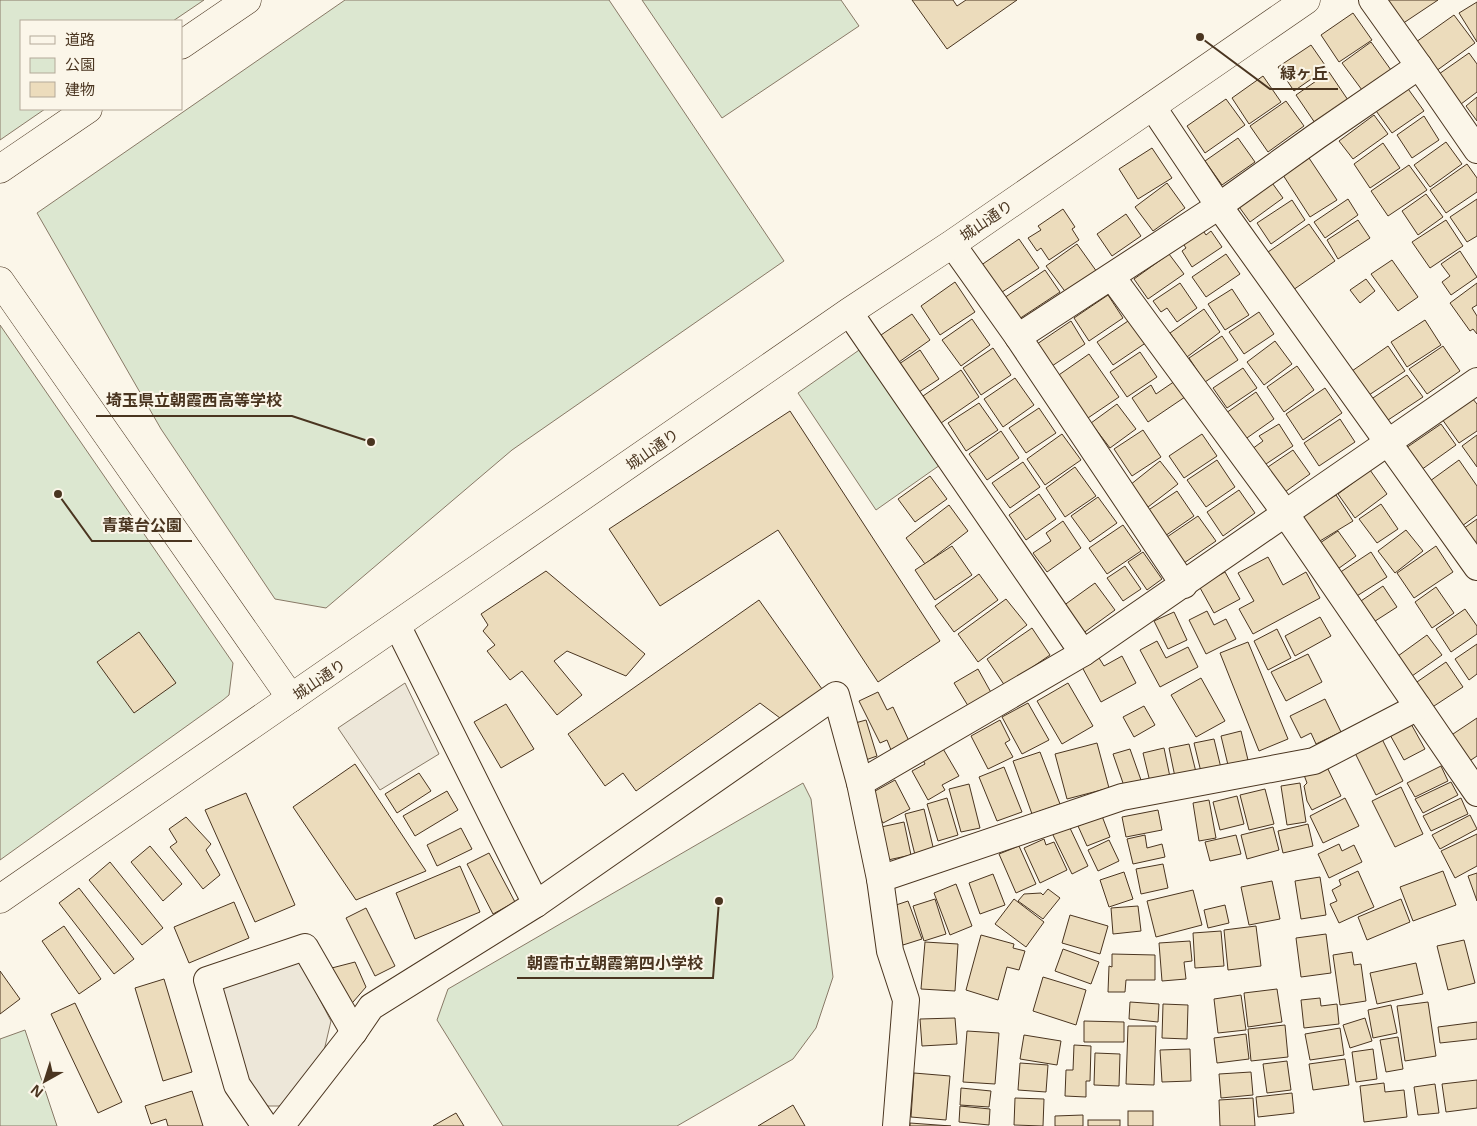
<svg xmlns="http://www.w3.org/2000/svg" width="1477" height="1126" font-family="'Open Sans','Noto Sans JP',sans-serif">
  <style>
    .green { fill: #dce7d0; stroke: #887966 }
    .parking { fill: #ede7d9; stroke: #887966 }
    .building { fill: #ecdcbc; stroke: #4a3520 }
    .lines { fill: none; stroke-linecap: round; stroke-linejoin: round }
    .street-casing { stroke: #4a3520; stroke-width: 28 }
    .secondary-casing { stroke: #4a3520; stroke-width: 29 }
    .street { stroke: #fbf6e9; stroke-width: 26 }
    .secondary { stroke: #fbf6e9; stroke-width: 28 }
    .labels { text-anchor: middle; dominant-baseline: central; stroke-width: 4; stroke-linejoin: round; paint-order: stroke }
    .street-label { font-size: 15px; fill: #4a3520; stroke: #fbf6e9 }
    .leader { fill: none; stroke: #4a3520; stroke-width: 2 }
    .callout-dot { fill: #4a3520; stroke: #fbf6e9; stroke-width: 2 }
    .callout-label { font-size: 16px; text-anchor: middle; font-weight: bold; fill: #4a3520; stroke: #fbf6e9; stroke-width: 4; stroke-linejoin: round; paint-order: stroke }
  </style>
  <rect width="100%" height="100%" fill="#fbf6e9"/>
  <g class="green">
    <polygon points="0,0 204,0 173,21 21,21 21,109 45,109 0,140"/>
    <polygon points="345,0 609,0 784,261 512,450 326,608 275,599 161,429 37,213"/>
    <polygon points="642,0 841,0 859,26 722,118"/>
    <polygon points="0,325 233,663 229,695 223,700 0,860"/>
    <polygon points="862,348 940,465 876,510 798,393"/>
    <polygon points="803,783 811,799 833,977 816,1028 793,1059 677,1126 503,1126 437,1020 448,989"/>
    <polygon points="25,1030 57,1126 0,1126 0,1039"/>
  </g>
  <g class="parking">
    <polygon points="405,683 439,754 380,790 338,728"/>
    <polygon points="299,960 331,1021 323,1055 284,1106 262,1106 236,1075 213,982"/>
  </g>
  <g class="building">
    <polygon points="912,0 953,0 957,6 966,0 1017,0 947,49"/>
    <polygon points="1385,0 1438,0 1402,24"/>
    <polygon points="1477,2 1477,42 1459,13"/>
    <polygon points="1353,13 1372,40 1339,62 1321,35"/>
    <polygon points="1454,15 1475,43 1436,71 1416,42"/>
    <polygon points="1371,42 1391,70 1362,90 1342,63"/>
    <polygon points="1311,45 1327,68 1294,91 1278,67"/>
    <polygon points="1469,53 1477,64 1477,92 1461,104 1439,74"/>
    <polygon points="1329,72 1348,100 1315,123 1296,95"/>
    <polygon points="1263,76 1281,102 1249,124 1232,98"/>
    <polygon points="1406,86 1424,111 1392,133 1374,108"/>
    <polygon points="1477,97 1477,121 1466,106"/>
    <polygon points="1226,99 1245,125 1205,153 1187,126"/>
    <polygon points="1286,101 1304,126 1268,152 1250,126"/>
    <polygon points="1374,115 1388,134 1353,159 1339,141"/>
    <polygon points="1424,116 1439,140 1412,158 1397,135"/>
    <polygon points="1238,138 1255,162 1222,185 1205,161"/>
    <polygon points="1446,142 1462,164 1430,187 1414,165"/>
    <polygon points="1383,143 1400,168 1370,188 1354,164"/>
    <polygon points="1152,148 1172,178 1138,199 1119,169"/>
    <polygon points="1309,158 1337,200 1310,217 1283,175"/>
    <polygon points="1467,164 1477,178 1477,192 1446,213 1430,190"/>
    <polygon points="1409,165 1427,190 1388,216 1371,191"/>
    <polygon points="1270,180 1283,198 1250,222 1237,204"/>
    <polygon points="1167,183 1185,208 1153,231 1135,207"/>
    <polygon points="1426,194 1443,217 1418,235 1402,211"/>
    <polygon points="1348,199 1358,215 1325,238 1314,222"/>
    <polygon points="1477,199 1477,236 1467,242 1450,217"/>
    <polygon points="1292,200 1305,220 1271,244 1257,223"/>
    <polygon points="1063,209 1075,227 1072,229 1079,240 1049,260 1041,248 1037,251 1028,238 1041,230 1038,226"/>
    <polygon points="1126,214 1141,236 1112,256 1097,234"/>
    <polygon points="1358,220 1370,238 1338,259 1327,240"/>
    <polygon points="1446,220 1463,246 1430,268 1412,242"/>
    <polygon points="1309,224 1335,261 1293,290 1268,252"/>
    <polygon points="1200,226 1206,235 1211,231 1222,247 1192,267 1182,251 1186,248 1180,239"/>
    <polygon points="1019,239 1039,268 996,296 977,268"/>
    <polygon points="1077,244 1097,272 1067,294 1046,266"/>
    <polygon points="1460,251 1477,277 1451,295 1442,282 1450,276 1441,264"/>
    <polygon points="1169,254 1184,274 1148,299 1134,279"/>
    <polygon points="1226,254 1240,274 1206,297 1192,277"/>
    <polygon points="1392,260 1418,297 1398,311 1371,274"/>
    <polygon points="1045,270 1060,292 1019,319 1004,298"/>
    <polygon points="1366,279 1375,291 1360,303 1350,290"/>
    <polygon points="955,282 975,312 940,335 921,306"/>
    <polygon points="1180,283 1197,308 1177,322 1167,308 1161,312 1153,301"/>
    <polygon points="1477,283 1477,305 1472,308 1477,316 1477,334 1473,329 1470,331 1450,303"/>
    <polygon points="1232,289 1249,315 1225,330 1208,304"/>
    <polygon points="1108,295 1123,318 1089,341 1074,318"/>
    <polygon points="1204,309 1220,332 1187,357 1170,333"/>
    <polygon points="1259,312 1274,334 1244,354 1229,332"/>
    <polygon points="912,314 930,340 899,362 881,335"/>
    <polygon points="972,319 990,345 961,366 942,340"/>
    <polygon points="1131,319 1147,342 1113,365 1097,342"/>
    <polygon points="1425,320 1441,345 1407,367 1391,342"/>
    <polygon points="1071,321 1085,344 1052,366 1037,344"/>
    <polygon points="1222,336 1238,360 1205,382 1189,358"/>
    <polygon points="1275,341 1292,364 1264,385 1247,362"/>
    <polygon points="1388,346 1405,371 1369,395 1352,371"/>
    <polygon points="1443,346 1460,371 1427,394 1409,369"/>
    <polygon points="993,348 1011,375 981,395 963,368"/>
    <polygon points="920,350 939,379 919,392 899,364"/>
    <polygon points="1140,352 1157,377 1127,397 1110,372"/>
    <polygon points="1089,354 1119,397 1082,422 1053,379"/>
    <polygon points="1297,366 1314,390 1284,412 1267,387"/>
    <polygon points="1243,368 1257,388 1227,408 1213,388"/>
    <polygon points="961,370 979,397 941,423 923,396"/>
    <polygon points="1407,375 1423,397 1385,422 1370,400"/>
    <polygon points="1015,378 1034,405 1003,427 984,399"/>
    <polygon points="1175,381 1185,397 1148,422 1132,398 1151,385 1156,394"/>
    <polygon points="1325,388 1342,413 1303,440 1286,414"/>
    <polygon points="1256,392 1274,419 1244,440 1226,413"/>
    <polygon points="1472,398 1477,404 1477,431 1459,443 1442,419"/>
    <polygon points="979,403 998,430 966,451 948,423"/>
    <polygon points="1117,404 1136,429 1110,448 1091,423"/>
    <polygon points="1039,408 1056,433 1026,453 1009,428"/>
    <polygon points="790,411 940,641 878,682 778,530 660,606 609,529"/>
    <polygon points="1340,419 1355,442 1319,466 1304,443"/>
    <polygon points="1279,424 1293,446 1263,466 1252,449 1263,441 1259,436"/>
    <polygon points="1441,424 1456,445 1421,470 1406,448"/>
    <polygon points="1143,430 1161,457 1132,476 1114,449"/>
    <polygon points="1001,431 1019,458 987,480 969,454"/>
    <polygon points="1062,434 1081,460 1045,485 1027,459"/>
    <polygon points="1202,434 1217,456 1184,478 1169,456"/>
    <polygon points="1477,435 1477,467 1462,446"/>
    <polygon points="1293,450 1310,474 1282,494 1265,469"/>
    <polygon points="1217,460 1235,487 1206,507 1187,480"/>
    <polygon points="1459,460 1477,486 1477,515 1462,526 1430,481"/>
    <polygon points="1160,461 1178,484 1148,507 1130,485"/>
    <polygon points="1023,462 1040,487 1010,508 992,483"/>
    <polygon points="1075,467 1096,496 1065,517 1046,488"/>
    <polygon points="1370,470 1387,494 1355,518 1338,494"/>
    <polygon points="930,476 947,499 915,522 898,499"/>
    <polygon points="1239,490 1255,513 1223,536 1207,512"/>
    <polygon points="1177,491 1194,516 1165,536 1147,511"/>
    <polygon points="1039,494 1056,519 1026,540 1009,515"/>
    <polygon points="1336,495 1353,521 1315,544 1299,518"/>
    <polygon points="1098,497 1117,523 1090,542 1071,516"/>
    <polygon points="1381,504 1398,529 1377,543 1359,519"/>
    <polygon points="949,505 968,531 925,564 906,538"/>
    <polygon points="1198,516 1216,541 1184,563 1167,537"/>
    <polygon points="1477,519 1477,554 1460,531"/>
    <polygon points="1063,521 1081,548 1047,572 1033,553 1051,541 1046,533"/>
    <polygon points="1123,525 1141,551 1107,574 1089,548"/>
    <polygon points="1406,530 1423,551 1395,573 1378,551"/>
    <polygon points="1338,531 1356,556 1335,571 1317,545"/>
    <polygon points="952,546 972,575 935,600 915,570"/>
    <polygon points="1436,546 1453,572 1414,598 1397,573"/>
    <polygon points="1143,552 1162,579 1147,590 1128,562"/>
    <polygon points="1371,552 1387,577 1352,599 1336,575"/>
    <polygon points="1268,557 1283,585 1306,572 1320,598 1253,634 1239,609 1254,601 1238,573"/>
    <polygon points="1125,566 1141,589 1123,601 1107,578"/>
    <polygon points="546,571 645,654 626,676 567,651 554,661 582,695 557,715 522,671 510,680 487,651 495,645 483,631 488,625 481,614"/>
    <polygon points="1225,572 1240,599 1214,613 1199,586"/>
    <polygon points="979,574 998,600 954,632 935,606"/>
    <polygon points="1095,583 1115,610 1082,634 1063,606"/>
    <polygon points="1383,586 1397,607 1369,625 1355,605"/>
    <polygon points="1436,587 1454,613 1432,628 1415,602"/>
    <polygon points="1006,599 1027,625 978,662 958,634"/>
    <polygon points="759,600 822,689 780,718 760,703 636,791 623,773 605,786 568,734"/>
    <polygon points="1465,609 1477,626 1477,634 1451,652 1436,629"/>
    <polygon points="1207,611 1214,625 1226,619 1236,639 1206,654 1189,620"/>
    <polygon points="1174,612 1187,640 1168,649 1154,621"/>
    <polygon points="1320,617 1331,636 1295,656 1285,636"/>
    <polygon points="1032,628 1050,655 1005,686 987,659"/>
    <polygon points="1277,629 1291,658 1268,670 1254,641"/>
    <polygon points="139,632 176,683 134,713 97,662"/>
    <polygon points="1427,635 1442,655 1412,676 1398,656"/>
    <polygon points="1157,641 1166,658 1188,647 1198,667 1160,687 1140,650"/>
    <polygon points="1248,642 1288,739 1259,751 1220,653"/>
    <polygon points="1477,644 1477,674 1469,680 1455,659"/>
    <polygon points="1308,654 1322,682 1286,701 1271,672"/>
    <polygon points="1122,656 1136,683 1101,702 1082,667 1099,658 1104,666"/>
    <polygon points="1446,662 1463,687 1431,708 1414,684"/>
    <polygon points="978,669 993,696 970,709 954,683"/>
    <polygon points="1201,678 1225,721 1196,737 1171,695"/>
    <polygon points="1068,683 1093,726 1062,744 1037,701"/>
    <polygon points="878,692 887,710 893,707 909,741 891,750 887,740 880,743 859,701"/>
    <polygon points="1325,699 1341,732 1316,744 1311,733 1301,738 1290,716"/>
    <polygon points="1028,703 1049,740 1022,754 1002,717"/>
    <polygon points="506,704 534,749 501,768 474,722"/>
    <polygon points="1144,706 1155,725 1134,737 1123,717"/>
    <polygon points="1477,718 1477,756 1465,764 1447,738"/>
    <polygon points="866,720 877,756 860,762 848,725"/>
    <polygon points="1000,720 1010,740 1005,743 1013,757 988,769 971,736"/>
    <polygon points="1410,722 1425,749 1404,760 1389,733"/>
    <polygon points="1241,731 1248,760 1228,765 1221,736"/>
    <polygon points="1214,739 1221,768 1201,772 1194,743"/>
    <polygon points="1382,739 1403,781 1376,795 1355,753"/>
    <polygon points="1097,743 1109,788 1067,799 1055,754"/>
    <polygon points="1189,744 1196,772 1175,777 1169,748"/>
    <polygon points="942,747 959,776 942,785 945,790 928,800 912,771 925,764 922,758"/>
    <polygon points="1164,748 1170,777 1150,782 1143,753"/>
    <polygon points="1130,749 1141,780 1124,786 1113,754"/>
    <polygon points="1040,752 1060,804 1032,814 1013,761"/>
    <polygon points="355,764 426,871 356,900 293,807"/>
    <polygon points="1326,765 1341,796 1312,810 1307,801 1304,786 1307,783 1304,775"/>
    <polygon points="1441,766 1448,781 1415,797 1407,783"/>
    <polygon points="1004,767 1022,812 997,821 979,777"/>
    <polygon points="419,773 431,791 397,813 385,794"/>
    <polygon points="895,780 910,809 883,823 868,795"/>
    <polygon points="1451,782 1458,795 1423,813 1415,799"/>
    <polygon points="1300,783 1306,822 1287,825 1281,786"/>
    <polygon points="969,784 980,828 961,832 949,789"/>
    <polygon points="1401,787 1423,834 1395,847 1372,801"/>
    <polygon points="1265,789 1274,824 1249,830 1240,795"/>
    <polygon points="447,791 458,810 415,836 403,816"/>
    <polygon points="246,793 295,905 255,922 205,810"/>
    <polygon points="1237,796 1244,824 1220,830 1213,802"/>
    <polygon points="947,798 958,835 938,841 927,804"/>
    <polygon points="1345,798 1359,826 1323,843 1310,816"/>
    <polygon points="1461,798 1468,814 1431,831 1423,816"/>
    <polygon points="1209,800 1216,838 1199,841 1193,803"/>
    <polygon points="924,809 934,851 915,855 905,814"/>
    <polygon points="1158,810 1162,830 1126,837 1122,817"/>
    <polygon points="1470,815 1477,829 1440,849 1432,835"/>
    <polygon points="1102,816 1110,837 1087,846 1078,826"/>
    <polygon points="186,817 211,844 206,850 220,875 203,889 170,847 177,842 169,829"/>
    <polygon points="904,822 911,855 888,860 881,827"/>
    <polygon points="1308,824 1313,846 1283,853 1278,831"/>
    <polygon points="1069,826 1088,866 1072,874 1052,833"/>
    <polygon points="1273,827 1279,850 1247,859 1241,835"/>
    <polygon points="461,828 472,849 437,866 427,845"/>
    <polygon points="1477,834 1477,866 1455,878 1441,851"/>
    <polygon points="1145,835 1147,848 1162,844 1165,857 1133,864 1127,839"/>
    <polygon points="1236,835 1241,854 1210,861 1205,842"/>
    <polygon points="1044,839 1046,845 1054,842 1067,870 1040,883 1024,848"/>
    <polygon points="1109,840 1119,861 1098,871 1088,850"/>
    <polygon points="1339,844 1342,851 1354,845 1362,862 1329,878 1318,854"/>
    <polygon points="150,846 182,884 163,901 131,862"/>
    <polygon points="1019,846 1036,884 1016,893 999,854"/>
    <polygon points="489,853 515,902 493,914 467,864"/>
    <polygon points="110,862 163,928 142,945 89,880"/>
    <polygon points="1163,864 1168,888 1141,894 1136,869"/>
    <polygon points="460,866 480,912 415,939 396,893"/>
    <polygon points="1358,871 1374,907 1339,923 1330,904 1337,901 1332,890 1341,885 1339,880"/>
    <polygon points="1443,871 1456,905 1413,921 1400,887"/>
    <polygon points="1124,872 1133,899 1109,907 1100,880"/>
    <polygon points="1477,873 1477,901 1468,876"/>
    <polygon points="993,874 1005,905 980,914 969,883"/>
    <polygon points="1320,877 1326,915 1301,919 1295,881"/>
    <polygon points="1272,881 1280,919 1249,925 1241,887"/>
    <polygon points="956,884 972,926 950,935 934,893"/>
    <polygon points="79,888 134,959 114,974 59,903"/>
    <polygon points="1048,889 1060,898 1043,919 1018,901 1024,894 1041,893 1043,895"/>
    <polygon points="1193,890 1202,925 1156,937 1147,901"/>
    <polygon points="935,899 946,934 924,941 913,906"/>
    <polygon points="1014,899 1044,922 1026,947 995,924"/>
    <polygon points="1401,899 1410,922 1367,940 1358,917"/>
    <polygon points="908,901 922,939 903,945 890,907"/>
    <polygon points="234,902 249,938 189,963 174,927"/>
    <polygon points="1225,905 1229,923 1208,928 1204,910"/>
    <polygon points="1138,906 1141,931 1113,934 1111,908"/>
    <polygon points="366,908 395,966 375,976 346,918"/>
    <polygon points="1070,915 1108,926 1100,954 1062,943"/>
    <polygon points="64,926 101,979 79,994 42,941"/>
    <polygon points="1256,926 1261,966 1228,970 1224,930"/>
    <polygon points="1221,931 1224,966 1195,968 1193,933"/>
    <polygon points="1326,934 1331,973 1301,977 1296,938"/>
    <polygon points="981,935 1014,944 1013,948 1025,951 1019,970 1007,967 998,1000 966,990"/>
    <polygon points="1464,940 1475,983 1448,990 1437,946"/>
    <polygon points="1190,941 1192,961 1184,962 1186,979 1162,981 1159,943"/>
    <polygon points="925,942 958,944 955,991 921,989"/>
    <polygon points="1063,949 1099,962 1091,984 1055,971"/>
    <polygon points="1352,952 1354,965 1361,964 1366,1001 1340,1005 1333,955"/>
    <polygon points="1112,954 1155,955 1155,980 1126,980 1125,992 1108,992 1109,966 1112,967"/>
    <polygon points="355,962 366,987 347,1009 324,970"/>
    <polygon points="1416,963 1423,994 1377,1004 1370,973"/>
    <polygon points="0,971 20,999 0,1014"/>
    <polygon points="1043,977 1086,990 1076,1025 1033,1011"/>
    <polygon points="164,979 192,1072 163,1081 135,988"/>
    <polygon points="1277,989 1282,1022 1248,1027 1244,993"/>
    <polygon points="1241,995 1246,1030 1218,1033 1214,999"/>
    <polygon points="1320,998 1321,1006 1337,1004 1339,1024 1304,1028 1301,1000"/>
    <polygon points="1130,1002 1159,1004 1158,1022 1129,1019"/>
    <polygon points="1428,1002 1436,1056 1405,1061 1397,1006"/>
    <polygon points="75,1003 122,1102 98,1113 51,1014"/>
    <polygon points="1163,1004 1188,1005 1187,1039 1162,1038"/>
    <polygon points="1391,1005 1397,1033 1373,1038 1368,1010"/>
    <polygon points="955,1018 957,1044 922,1046 920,1019"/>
    <polygon points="1365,1018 1372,1041 1350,1048 1343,1025"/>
    <polygon points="1084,1021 1124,1022 1124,1042 1084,1042"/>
    <polygon points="1477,1022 1477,1039 1440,1043 1438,1027"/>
    <polygon points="1285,1025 1288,1057 1251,1061 1248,1029"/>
    <polygon points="1128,1026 1156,1026 1154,1085 1126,1084"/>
    <polygon points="1340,1028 1344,1055 1310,1060 1305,1034"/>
    <polygon points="967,1031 999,1033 995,1084 963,1082"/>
    <polygon points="1246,1034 1249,1059 1217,1063 1214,1038"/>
    <polygon points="1024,1035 1061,1041 1057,1065 1020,1059"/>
    <polygon points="1398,1037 1403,1069 1386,1072 1380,1040"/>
    <polygon points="1074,1045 1091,1046 1090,1081 1086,1081 1086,1097 1065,1096 1066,1070 1073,1070"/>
    <polygon points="1190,1049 1191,1081 1162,1082 1160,1050"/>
    <polygon points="1373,1049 1377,1079 1356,1082 1352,1052"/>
    <polygon points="1095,1053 1120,1054 1119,1086 1094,1085"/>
    <polygon points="1345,1059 1349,1085 1313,1090 1309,1064"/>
    <polygon points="1287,1061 1291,1090 1267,1093 1263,1064"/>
    <polygon points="1020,1063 1048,1065 1046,1092 1018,1090"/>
    <polygon points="1251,1072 1253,1095 1221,1098 1219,1074"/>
    <polygon points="914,1073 950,1076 946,1120 911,1117"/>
    <polygon points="1477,1080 1477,1108 1446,1112 1442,1084"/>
    <polygon points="1384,1083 1385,1092 1404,1090 1407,1117 1364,1122 1360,1086"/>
    <polygon points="1435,1084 1439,1113 1418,1115 1414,1087"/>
    <polygon points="961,1088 991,1091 989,1107 960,1105"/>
    <polygon points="192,1091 203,1126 168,1126 166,1119 151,1124 145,1106"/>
    <polygon points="1292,1093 1294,1113 1258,1117 1256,1097"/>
    <polygon points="1015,1098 1044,1099 1043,1126 1014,1125"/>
    <polygon points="1253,1098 1255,1126 1220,1126 1219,1100"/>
    <polygon points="793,1105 805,1126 758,1126"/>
    <polygon points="960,1106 990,1109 989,1125 959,1122"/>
    <rect x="1128" y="1111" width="25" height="15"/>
    <polygon points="456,1113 464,1126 433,1126"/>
    <polygon points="1083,1115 1083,1126 1055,1126 1055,1116"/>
    <rect x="1088" y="1120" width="32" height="6"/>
    <polygon points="910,1123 951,1126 910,1126"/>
  </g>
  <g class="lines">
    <defs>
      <g id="street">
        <polyline points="1372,0 1419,66 1477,150"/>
        <polyline points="1152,106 1219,206 1477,567"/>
        <polyline points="952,244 1018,337 1184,585"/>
        <polyline points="1112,277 1278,503 1477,793"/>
        <polyline points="849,312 1083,653"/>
        <polyline points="1018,337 1219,206 1317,136 1419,66"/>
        <polyline points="397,625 536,904"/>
        <polyline points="860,783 1083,653 1477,381"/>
        <polyline points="880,879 1122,797 1314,761 1418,707"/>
        <polyline points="265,1126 237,1085 207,980 305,947 354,1032"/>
        <polyline points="281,1126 354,1032 371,1007 536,904 836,695 860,783 880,879 890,951 906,1000 896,1126"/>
      </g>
      <g id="secondary">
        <polyline points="181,45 247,0"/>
        <polyline points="0,169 88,109"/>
        <polyline points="0,281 291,698"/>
        <polyline points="0,899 849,312 952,244 1306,0"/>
      </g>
    </defs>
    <use href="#street" class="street-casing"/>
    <use href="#secondary" class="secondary-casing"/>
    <use href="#street" class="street"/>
    <use href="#secondary" class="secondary"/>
  </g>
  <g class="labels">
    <g class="street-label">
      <text transform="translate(986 220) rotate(-34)">城山通り</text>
      <text transform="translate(652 449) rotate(-35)">城山通り</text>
      <text transform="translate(319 679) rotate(-34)">城山通り</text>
    </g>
  </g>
  <path class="leader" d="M1200 37L1270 89H1338M371 442L292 416H96M58 494L92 541H192M719 901L713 978H517"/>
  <g class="callout-dot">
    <circle cx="1200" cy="37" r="5"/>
    <circle cx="371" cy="442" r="5"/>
    <circle cx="58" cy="494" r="5"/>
    <circle cx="719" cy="901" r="5"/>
  </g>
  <g class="callout-label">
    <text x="1304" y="79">緑ヶ丘</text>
    <text x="194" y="406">埼玉県立朝霞西高等学校</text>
    <text x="142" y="531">青葉台公園</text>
    <text x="615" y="969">朝霞市立朝霞第四小学校</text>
  </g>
  <rect x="20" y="20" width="162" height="90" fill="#fbf6e9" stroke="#b4a999"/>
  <rect x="30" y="36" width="25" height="8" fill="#fbf6e9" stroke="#b4a999"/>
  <text x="65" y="45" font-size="15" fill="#4a3520">道路</text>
  <rect x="30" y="58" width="25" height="15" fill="#dce7d0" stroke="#b4a999"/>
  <text x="65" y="70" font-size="15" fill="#4a3520">公園</text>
  <rect x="30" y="82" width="25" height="15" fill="#ecdcbc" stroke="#b4a999"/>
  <text x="65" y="95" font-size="15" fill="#4a3520">建物</text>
  <g transform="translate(45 1081) rotate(219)" stroke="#fbf6e9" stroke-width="4" paint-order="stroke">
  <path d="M0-4L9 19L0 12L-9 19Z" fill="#4a3520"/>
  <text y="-8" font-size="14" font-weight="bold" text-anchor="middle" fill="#4a3520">N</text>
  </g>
</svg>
